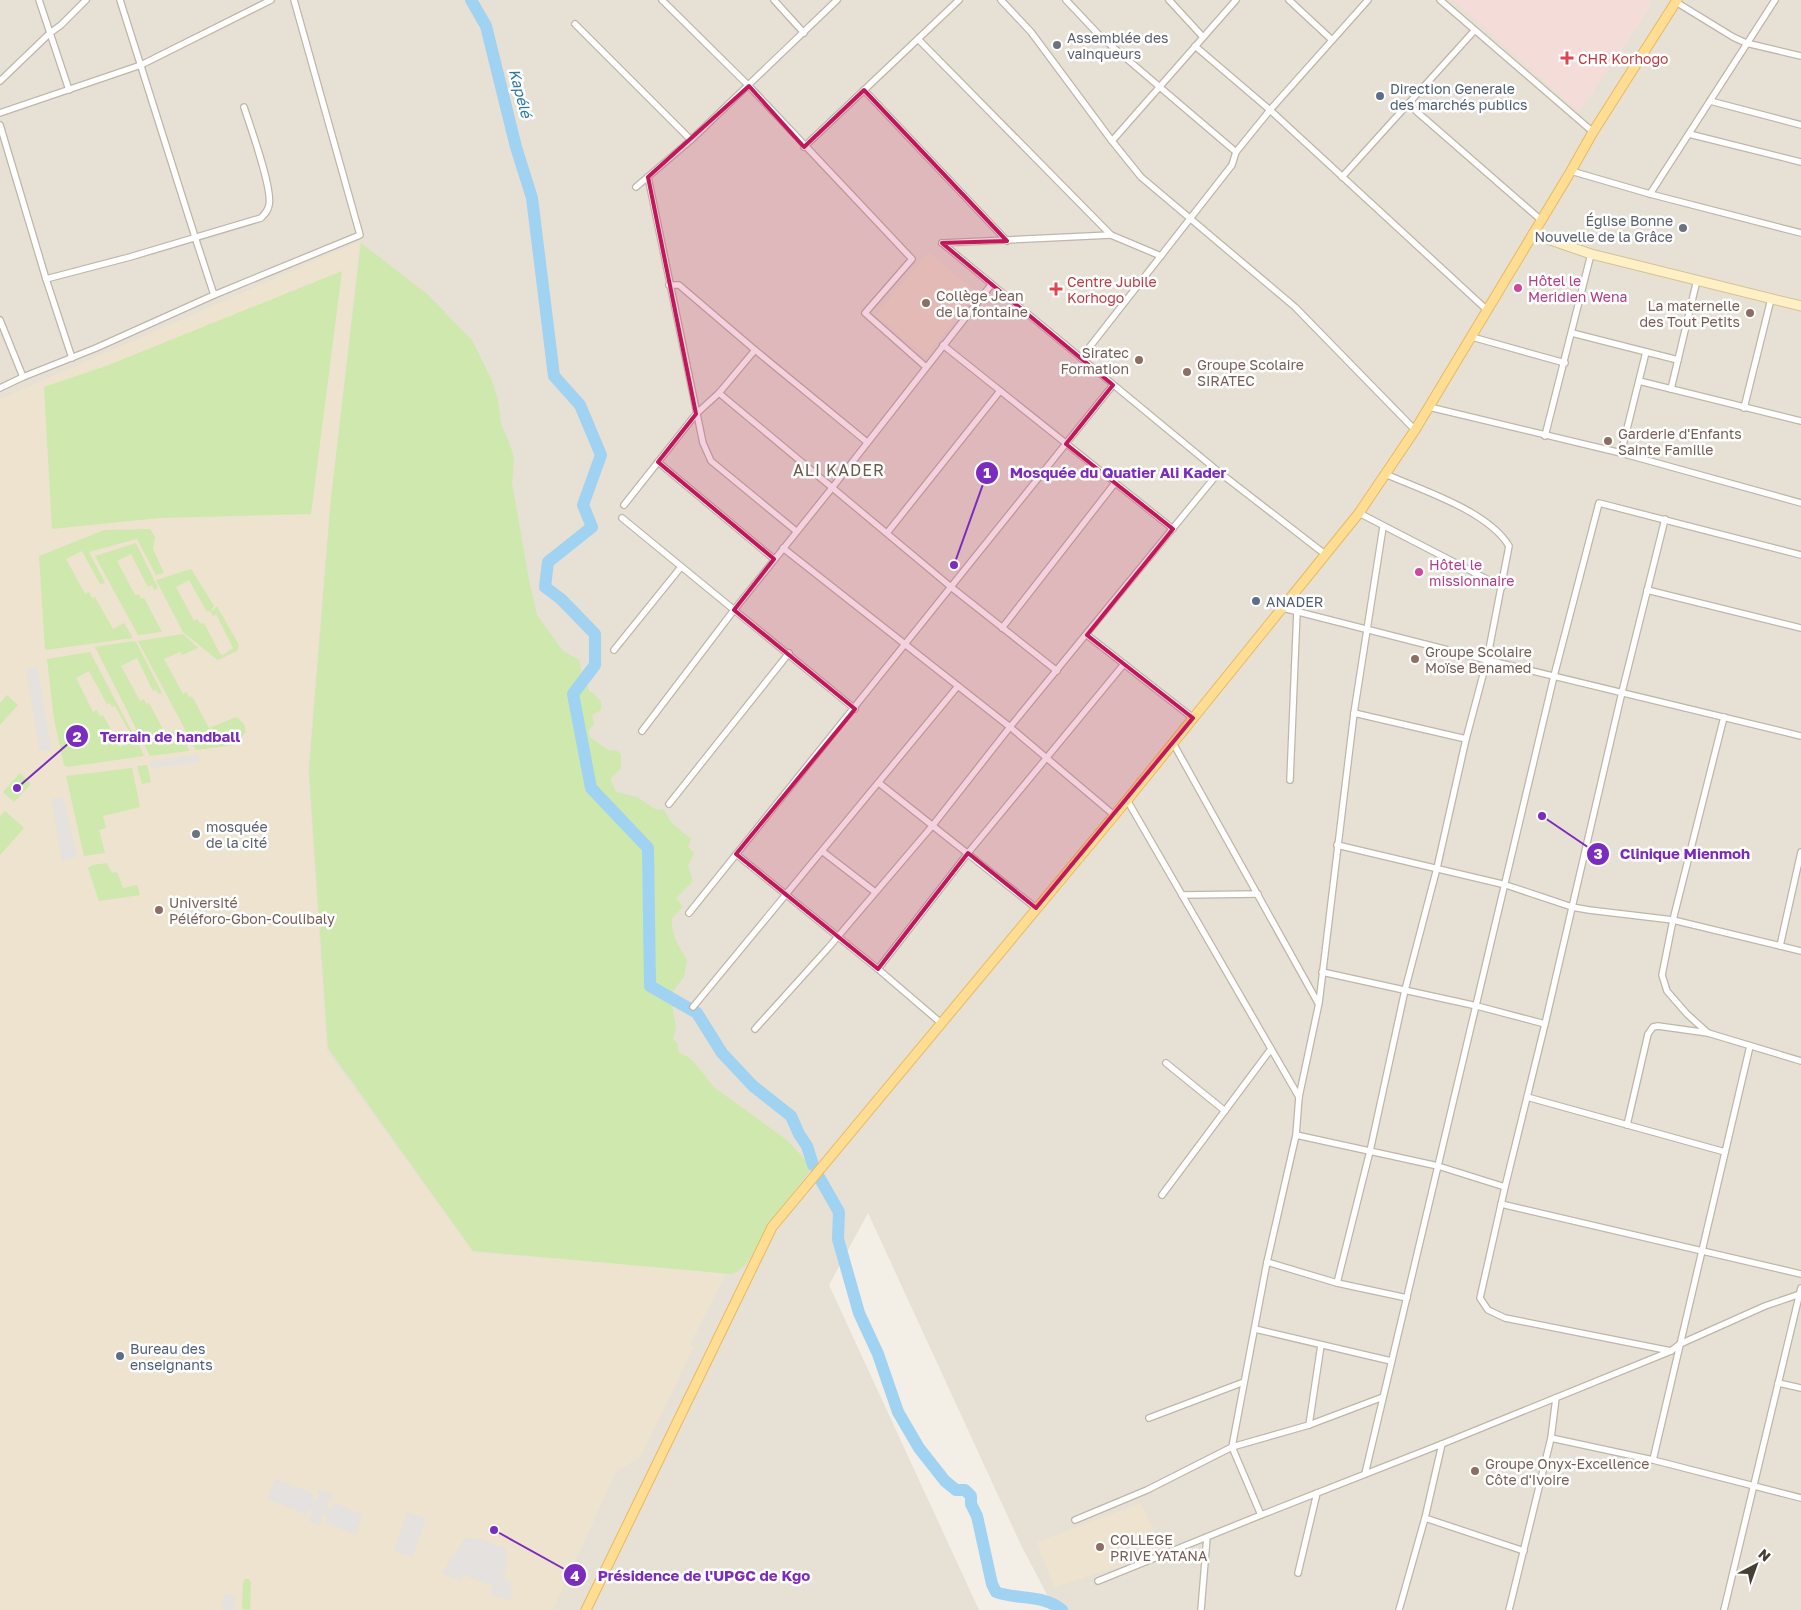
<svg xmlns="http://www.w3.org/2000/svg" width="1801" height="1610" font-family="'Golos Text',sans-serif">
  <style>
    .residential { fill: #e7e0d4 }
    .education { fill: #ede3cf }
    .medical { fill: #f4dcd9 }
    .green { fill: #cfe8ad; fill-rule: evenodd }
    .parking { fill: #e4e1de }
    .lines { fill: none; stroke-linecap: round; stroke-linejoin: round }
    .river { stroke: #a0d2f1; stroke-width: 12 }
    .street-casing { stroke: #bfb6a8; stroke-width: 8 }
    .secondary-casing { stroke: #d4c295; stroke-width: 11 }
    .primary-casing { stroke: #e6ba61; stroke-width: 11 }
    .street { stroke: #fff; stroke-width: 5.5 }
    .secondary { stroke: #ffefc4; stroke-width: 9 }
    .primary { stroke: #ffdd93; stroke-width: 9 }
    .marked { fill: #c2185b; fill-opacity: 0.2; stroke: #c2185b; stroke-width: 4; stroke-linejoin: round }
    .worship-dot { fill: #6b7280; stroke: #fff; stroke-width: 2 }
    .health-dot { fill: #e0444e; stroke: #fff; stroke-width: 2 }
    .service-dot { fill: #5c6f8a; stroke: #fff; stroke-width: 2 }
    .hotel-dot { fill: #d1479c; stroke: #fff; stroke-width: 2 }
    .education-dot { fill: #8d6e63; stroke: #fff; stroke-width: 2 }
    .labels { text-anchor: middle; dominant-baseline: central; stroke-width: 5; stroke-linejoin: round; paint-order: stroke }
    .worship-label { font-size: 14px; fill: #5b616d; stroke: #fff; text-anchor: start }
    .health-label { font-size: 14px; fill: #be3a42; stroke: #fff; text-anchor: start }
    .service-label { font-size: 14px; fill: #4e5e75; stroke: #fff; text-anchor: start }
    .hotel-label { font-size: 14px; fill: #b23c85; stroke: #fff; text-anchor: start }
    .education-label { font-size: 14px; fill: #785e54; stroke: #fff; text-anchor: start }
    .water-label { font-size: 15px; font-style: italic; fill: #2b79ab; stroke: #fff }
    .quarter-label { font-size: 16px; letter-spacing: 1px; fill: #695c4c; stroke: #fff }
    .leader { fill: none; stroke: #7b2cbf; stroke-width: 2 }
    .callout-dot { fill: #7b2cbf; stroke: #fff; stroke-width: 2 }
    .mark-label { font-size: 15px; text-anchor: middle; font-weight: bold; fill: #fff }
    .callout-label { font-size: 15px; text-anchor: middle; font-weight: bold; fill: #7b2cbf; stroke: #fff; stroke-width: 5; stroke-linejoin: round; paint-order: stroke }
  </style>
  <rect width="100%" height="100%" fill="#f3efe6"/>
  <polygon class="residential" points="0,0 1801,0 1801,1610 1055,1610 1021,1545 868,1213 829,1285 979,1610 0,1610"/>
  <g class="education">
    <polygon points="360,241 329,517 308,769 327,1051 473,1252 727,1272 690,1344 694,1347 640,1457 616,1472 553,1610 0,1610 0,399"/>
    <polygon points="928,252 977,292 926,357 876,315"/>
    <polygon points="1141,1503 1164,1553 1054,1587 1037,1542"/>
  </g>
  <polygon class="medical" points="1453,0 1646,0 1652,4 1579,112"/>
  <g class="green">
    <path d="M361,243L427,294L472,340L492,381L498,400L501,424L509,442L514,458L512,483L529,580L537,615L563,651L581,661H579L583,678L590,692H592L601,702V710L592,715L594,725L588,730L590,737L608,750L618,751L621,755V768L610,779L616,792L637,797L655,809L664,810L671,822L691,839L688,847L694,853L688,866L693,881L676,898L683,907L672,918C671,936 678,945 687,960L684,977L673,991V1010L676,1028L673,1039L677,1043L679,1053C695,1057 704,1077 715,1088L788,1141L812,1168L771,1221L747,1263L738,1271L731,1274L473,1251L328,1048L309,772L310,758L331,498Z"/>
    <polygon points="342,271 311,514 159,518 52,529 44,387 106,366"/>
    <polygon points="150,529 155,537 153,549 164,573 156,575 137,539 89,552 105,583 100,584 82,551 66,559 85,594 89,592 92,598 95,597 113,629 124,623 133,638 45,650 39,556 104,530"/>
    <polygon points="136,543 158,588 154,590 152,585 148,587 131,554 117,561 135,595 139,594 141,599 144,598 162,632 138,635 95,556"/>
    <path d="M191,569L214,606L211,610L213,611L217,606L218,608L239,645L237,651L218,660L183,632L156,580ZM189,580L207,612L210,611L213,616L216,614L233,648L223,655L220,654L204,623L201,624L197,619L194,621L176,587Z"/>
    <polygon points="183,634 198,648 182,655 180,652 164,659 183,694 186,692 190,698 192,696 209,728 236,717 244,724 246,732 234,745 196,750 138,641"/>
    <polygon points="134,641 136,642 162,693 159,694 156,690 153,691 137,658 121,666 140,701 144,699 146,704 149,703 166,735 180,728 189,751 150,756 95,647"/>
    <polygon points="90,652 134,736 133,738 115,706 112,707 110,703 107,704 89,671 76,678 93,712 97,710 100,716 103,715 120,747 131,741 135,736 144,756 67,767 64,765 54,719 47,659"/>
    <polygon points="7,695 18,705 0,725 0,703"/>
    <polygon points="147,765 151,782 142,784 137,766"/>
    <polygon points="132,768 140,807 103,816 106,828 99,830 105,853 84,856 66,776"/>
    <polygon points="20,773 31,784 14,802 3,792"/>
    <polygon points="5,811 24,828 0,855 0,817"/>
    <polygon points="107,863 112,873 117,872 123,888 137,885 140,895 99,901 88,868 92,865"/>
    <polygon points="245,1579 249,1579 251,1582 250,1610 242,1609 243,1583"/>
  </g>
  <g class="parking">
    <polygon points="37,668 51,750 40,751 26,669"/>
    <polygon points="198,755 199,762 151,768 150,761"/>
    <polygon points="63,797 77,857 62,861 51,799"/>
    <polygon points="275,1479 314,1494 312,1502 314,1502 319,1496 318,1489 334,1495 332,1499 328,1501 326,1505 328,1509 332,1509 335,1503 362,1515 355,1535 325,1522 327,1516 323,1513 321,1515 322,1518 320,1525 309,1521 313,1510 309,1510 307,1515 268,1499"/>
    <polygon points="408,1512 426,1519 412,1557 394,1551"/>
    <polygon points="466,1537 476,1540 478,1538 505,1548 507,1555 504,1580 511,1581 511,1601 490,1594 493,1586 464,1575 461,1581 442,1573"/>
    <polygon points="224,1594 236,1596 234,1610 222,1610"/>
  </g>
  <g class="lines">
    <g class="river">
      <polyline points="471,0 486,26 516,147 532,198 554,376 580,405 601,455 583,505 592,527 548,562 545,587 561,599 595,634 595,665 573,694 591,788 648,848 650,986 697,1013 722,1053 753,1086 791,1116 799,1134 807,1146 813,1165"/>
      <path d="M819,1177L839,1212L838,1239L859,1313L878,1354L898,1412L919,1448L945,1481L956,1490H965L971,1496V1504L977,1516L992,1584L996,1592C1017,1600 1044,1594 1062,1610"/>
    </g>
    <defs>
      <g id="street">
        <polyline points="39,0 69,90"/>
        <polyline points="120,0 195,237 214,295"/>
        <polyline points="662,0 749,86 912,259 865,313 926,367"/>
        <polyline points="774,0 804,33"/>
        <polyline points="1001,0 1031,32 1112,141 1141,177 1295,307 1415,430"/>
        <polyline points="1066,0 1100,36 1236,152"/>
        <polyline points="1169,0 1203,37"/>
        <polyline points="1289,0 1332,40"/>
        <polyline points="1440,0 1593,132"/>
        <polyline points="1676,2 1733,37 1746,43 1801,56"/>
        <polyline points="575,24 691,140"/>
        <polyline points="918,39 1111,235 1161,256"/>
        <polyline points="1195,46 1270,110 1487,310"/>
        <polyline points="0,81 50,33 61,25 86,0"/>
        <polyline points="864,90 1007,241"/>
        <polyline points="1710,101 1801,125"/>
        <polyline points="1408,104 1541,220"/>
        <polyline points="0,113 141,65 271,0"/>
        <polyline points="0,125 46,279 72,358"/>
        <polyline points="1689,134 1801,162"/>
        <polyline points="1112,141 1236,0"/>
        <polyline points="804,147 959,0"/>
        <polyline points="1571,171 1650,194 1801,233"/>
        <polyline points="648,177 703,443 711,461 796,531"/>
        <polyline points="1342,177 1474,31"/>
        <polyline points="636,187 691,140 837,0"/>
        <polyline points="1650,194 1775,0"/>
        <polyline points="942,243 1219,472 1326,555"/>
        <polyline points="942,243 1111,235"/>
        <path d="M46,279L130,257L261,218C265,214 268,211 269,205C273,189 250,126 244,107"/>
        <polyline points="669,285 679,285 755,350 867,442"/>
        <polyline points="0,320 23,377"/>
        <polyline points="1572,333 1678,360"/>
        <polyline points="1472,337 1565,363"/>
        <polyline points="943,345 1173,529"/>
        <polyline points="1081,358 1232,165 1236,152 1270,110 1368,0"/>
        <polyline points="1639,381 1801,421"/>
        <polyline points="0,388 23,377 96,348 214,295 360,235 294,0"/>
        <polyline points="1671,389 1697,280"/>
        <polyline points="719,393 951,587 1057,671"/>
        <polyline points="1429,407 1621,453 1801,503"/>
        <polyline points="1744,408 1771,299"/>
        <polyline points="1545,436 1591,254"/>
        <polyline points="1621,453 1646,352"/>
        <polyline points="658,462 774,559"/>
        <polyline points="624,505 696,414 719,393 755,350"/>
        <polyline points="1359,513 1502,587"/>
        <polyline points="622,518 855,709"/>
        <polyline points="1665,519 1622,692 1545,1024 1505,1187 1480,1298 1488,1310 1505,1318 1671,1351"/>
        <polyline points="887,533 1000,391"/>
        <polyline points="783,548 1010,727 1114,815"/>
        <polyline points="1647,590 1801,628"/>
        <polyline points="1283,608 1487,660 1801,736"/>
        <polyline points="1002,628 1115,483"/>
        <polyline points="1087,635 1193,718"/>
        <polyline points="614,650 681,567"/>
        <polyline points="1354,713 1466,739"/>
        <polyline points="642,731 734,610 832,488 991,285"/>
        <polyline points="1173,743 1318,1003"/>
        <polyline points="1290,780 1297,611"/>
        <polyline points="879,783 1036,908"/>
        <polyline points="1127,800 1299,1097"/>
        <polyline points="669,804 789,653"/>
        <polyline points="1337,845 1506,885 1572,907 1589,910 1673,920 1801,951"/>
        <polyline points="822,851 875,892"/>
        <polyline points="736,854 878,969 941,1023"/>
        <polyline points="1182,895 1258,894"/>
        <path d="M689,913C831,738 971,561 1113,385"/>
        <polyline points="1780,946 1801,852"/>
        <polyline points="878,969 968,853 1124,664"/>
        <polyline points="1322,972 1477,1006 1545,1024"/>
        <polyline points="693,1007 958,686"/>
        <polyline points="755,1029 829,947 933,825 1010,727 1219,472"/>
        <polyline points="1708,1033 1687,1014 1667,991 1662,975 1673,920 1724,717"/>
        <polyline points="1166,1063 1225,1111"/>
        <polyline points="1527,1097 1725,1152"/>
        <polyline points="1627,1125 1648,1034 1653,1027 1658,1026 1708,1033 1801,1061"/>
        <polyline points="1296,1135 1438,1166 1505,1187"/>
        <polyline points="1162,1195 1271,1049"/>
        <polyline points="1501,1204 1801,1274"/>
        <polyline points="1267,1262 1337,1283 1407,1298"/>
        <path d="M1337,1283L1370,1151L1405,990L1437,868L1466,739L1487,660L1509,546C1488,511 1422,490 1385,474"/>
        <polyline points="1255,1329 1391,1361"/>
        <polyline points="1778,1383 1801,1388"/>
        <polyline points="1149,1418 1244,1382"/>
        <polyline points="1309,1425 1321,1345"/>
        <polyline points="1551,1438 1653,1460 1801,1498"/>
        <polyline points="1653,1460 1750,1046"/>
        <polyline points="1365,1474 1554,676 1599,503 1801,555"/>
        <polyline points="1261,1515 1232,1447 1267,1262 1296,1135 1299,1097 1319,1003 1354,713 1383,527"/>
        <polyline points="1425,1518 1524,1551"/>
        <polyline points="1075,1520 1147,1490 1232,1447 1309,1425 1383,1397"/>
        <polyline points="1298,1573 1317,1493"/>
        <polyline points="1098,1581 1261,1515 1442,1444 1671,1351 1680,1344 1765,1306 1800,1294"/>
        <polyline points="1201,1610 1207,1537"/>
        <polyline points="1399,1610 1425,1518 1442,1444"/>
        <polyline points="1509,1610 1551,1438 1556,1398"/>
        <polyline points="1724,1610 1801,1288"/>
      </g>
      <polyline id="secondary" points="1533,234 1591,254 1801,306"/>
      <polyline id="primary" points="586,1610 772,1227 1127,800 1359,513 1415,430 1571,171 1593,132 1677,0"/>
    </defs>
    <use href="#street" class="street-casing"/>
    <use href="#secondary" class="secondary-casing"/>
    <use href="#primary" class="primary-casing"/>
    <use href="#street" class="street"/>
    <use href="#secondary" class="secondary"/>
    <use href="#primary" class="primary"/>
  </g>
  <path class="marked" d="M749,86L804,147L864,90L1007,241L942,243L1113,385L1066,444L1173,529L1087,635L1193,718L1036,908L968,853L878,969L736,854L855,709L734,610L774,559L658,462L696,414L648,177Z"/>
  <g class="worship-dot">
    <circle cx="1057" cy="45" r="5"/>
    <circle cx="1683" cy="228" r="5"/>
    <circle cx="196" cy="834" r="5"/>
  </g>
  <g class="health-dot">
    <path d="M1564.5 50.5h5v5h5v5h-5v5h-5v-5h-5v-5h5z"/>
    <path d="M1053.5 281.5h5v5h5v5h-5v5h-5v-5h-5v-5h5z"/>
  </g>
  <g class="service-dot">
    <circle cx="1380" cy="96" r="5"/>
    <circle cx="1256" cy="601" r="5"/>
    <circle cx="120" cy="1356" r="5"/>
  </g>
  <g class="hotel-dot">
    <circle cx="1518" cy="288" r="5"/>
    <circle cx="1419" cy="572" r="5"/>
  </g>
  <g class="education-dot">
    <circle cx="926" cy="303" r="5"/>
    <circle cx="1750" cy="313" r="5"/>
    <circle cx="1139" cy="360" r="5"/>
    <circle cx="1187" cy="372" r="5"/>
    <circle cx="1608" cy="441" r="5"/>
    <circle cx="1415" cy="659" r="5"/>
    <circle cx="159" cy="910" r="5"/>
    <circle cx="1475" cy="1471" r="5"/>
    <circle cx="1100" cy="1547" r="5"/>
  </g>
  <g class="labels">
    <g class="worship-label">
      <text x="1067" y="37">Assemblée des<tspan x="1067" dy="16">vainqueurs</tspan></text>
      <text x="1673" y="220" text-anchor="end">Église Bonne<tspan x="1673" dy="16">Nouvelle de la Grâce</tspan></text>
      <text x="206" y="826">mosquée<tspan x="206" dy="16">de la cité</tspan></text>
    </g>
    <g class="health-label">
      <text x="1578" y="58">CHR Korhogo</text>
      <text x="1067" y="281">Centre Jubile<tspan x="1067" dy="16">Korhogo</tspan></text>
    </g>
    <g class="service-label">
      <text x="1390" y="88">Direction Generale<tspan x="1390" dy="16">des marchés publics</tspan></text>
      <text x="1266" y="601">ANADER</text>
      <text x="130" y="1348">Bureau des<tspan x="130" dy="16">enseignants</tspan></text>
    </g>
    <g class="hotel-label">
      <text x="1528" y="280">Hôtel le<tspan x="1528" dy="16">Meridien Wena</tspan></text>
      <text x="1429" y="564">Hôtel le<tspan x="1429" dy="16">missionnaire</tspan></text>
    </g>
    <g class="education-label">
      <text x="936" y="295">Collège Jean<tspan x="936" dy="16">de la fontaine</tspan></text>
      <text x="1740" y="305" text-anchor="end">La maternelle<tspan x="1740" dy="16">des Tout Petits</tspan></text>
      <text x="1129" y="352" text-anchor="end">Siratec<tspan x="1129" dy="16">Formation</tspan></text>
      <text x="1197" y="364">Groupe Scolaire<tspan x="1197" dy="16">SIRATEC</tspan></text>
      <text x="1618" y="433">Garderie d'Enfants<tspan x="1618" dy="16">Sainte Famille</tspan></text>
      <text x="1425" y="651">Groupe Scolaire<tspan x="1425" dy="16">Moïse Benamed</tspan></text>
      <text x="169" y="902">Université<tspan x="169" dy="16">Péléforo-Gbon-Coulibaly</tspan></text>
      <text x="1485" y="1463">Groupe Onyx-Excellence<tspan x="1485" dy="16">Côte d'Ivoire</tspan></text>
      <text x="1110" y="1539">COLLEGE<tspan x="1110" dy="16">PRIVE YATANA</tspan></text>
    </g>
    <g class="water-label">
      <text transform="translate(521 93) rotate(75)">Kapélé</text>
    </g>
    <g class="quarter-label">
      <text x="839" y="470">ALI KADER</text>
    </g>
  </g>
  <path class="leader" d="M954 565L987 473M17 788L77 736M1542 816L1598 854M494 1530L575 1575"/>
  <g class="callout-dot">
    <circle cx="954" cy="565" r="5"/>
    <circle cx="17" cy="788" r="5"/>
    <circle cx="1542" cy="816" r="5"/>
    <circle cx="494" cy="1530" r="5"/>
    <circle cx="987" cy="473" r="12"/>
    <circle cx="77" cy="736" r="12"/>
    <circle cx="1598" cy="854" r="12"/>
    <circle cx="575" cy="1575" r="12"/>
  </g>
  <g class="mark-label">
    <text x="987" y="478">1</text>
    <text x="77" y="742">2</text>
    <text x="1598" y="859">3</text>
    <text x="575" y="1581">4</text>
  </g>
  <g class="callout-label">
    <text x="1118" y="478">Mosquée du Quatier Ali Kader</text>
    <text x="170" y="742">Terrain de handball</text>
    <text x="1685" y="859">Clinique Mienmoh</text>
    <text x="704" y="1581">Présidence de l'UPGC de Kgo</text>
  </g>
  <g transform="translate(1756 1565) rotate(41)" stroke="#ffffff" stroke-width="4" paint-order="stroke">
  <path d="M0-4L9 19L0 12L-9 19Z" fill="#463f35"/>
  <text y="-8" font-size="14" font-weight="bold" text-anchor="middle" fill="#463f35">N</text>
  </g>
</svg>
